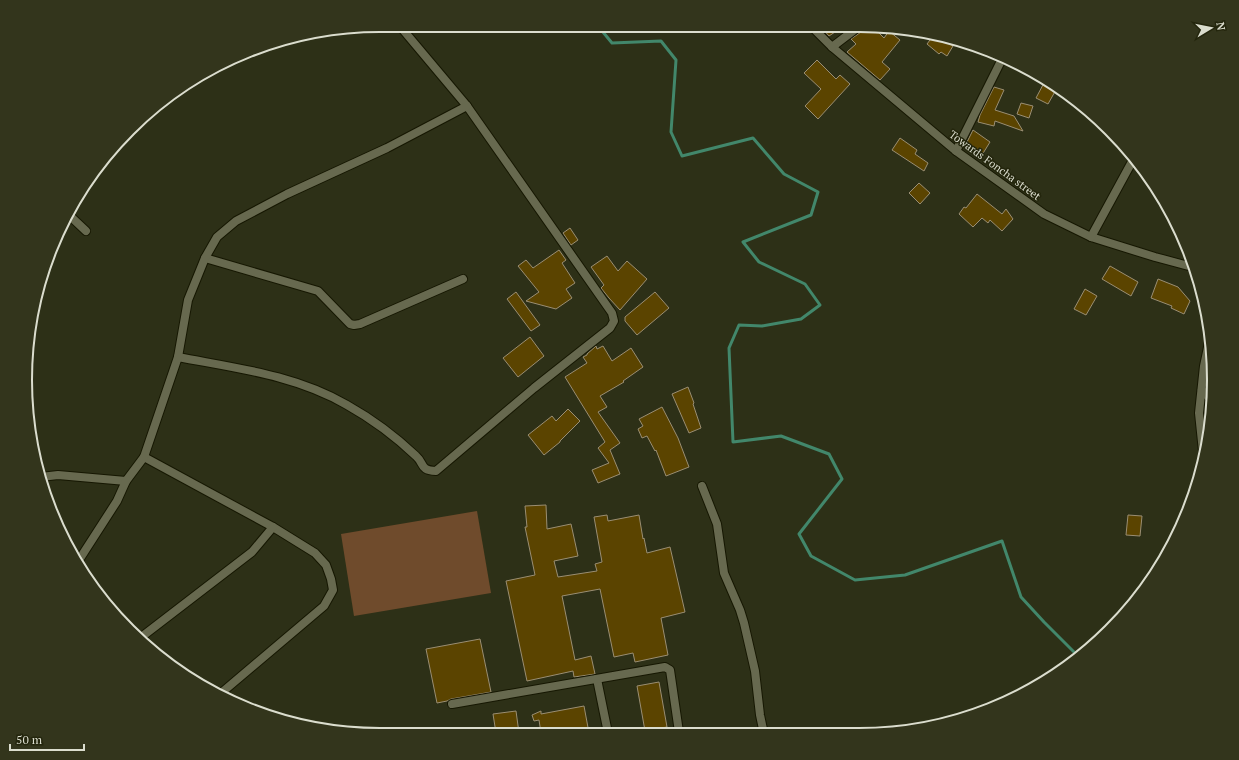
<svg xmlns="http://www.w3.org/2000/svg" width="1239" height="760" font-family="'PT Serif',serif">
  <style>
    .green { fill: #6f4b2c }
    .lines { fill: none; stroke-linecap: round; stroke-linejoin: round }
    .stream { stroke: #42876b; stroke-width: 3 }
    .building { fill: #5b4400; stroke: #9a8e73 }
    .minor-casing { stroke: #161702; stroke-width: 10 }
    .minor { stroke: #67694f; stroke-width: 8 }
    .labels { text-anchor: middle; dominant-baseline: central; stroke-width: 3; stroke-linejoin: round; paint-order: stroke }
    .street-label { font-size: 11px; fill: #dbddce; stroke: #24260d }
    .rim { fill: none; stroke: #dbddce; stroke-width: 2 }
  </style>
  <rect width="100%" height="100%" fill="#2d3017"/>
  <polygon class="green" points="477,511 491,593 354,616 341,534"/>
  <g class="lines">
    <polyline class="stream" points="598,26 612,43 661,41 676,60 671,132 682,156 753,138 784,174 818,192 811,215 743,242 759,262 805,284 820,305 801,319 762,326 739,325 729,348 733,442 781,436 829,454 842,479 799,534 811,556 855,580 905,575 1002,541 1021,597 1044,622 1079,657"/>
  </g>
  <g class="building">
    <polygon points="822,28 841,28 829,36"/>
    <polygon points="862,28 874,28 884,38 889,31 900,40 882,62 890,69 880,80 847,52 856,44 851,39 861,32"/>
    <polygon points="933,36 941,38 953,46 947,56 941,52 939,54 927,44"/>
    <polygon points="817,60 836,79 840,75 850,84 818,119 805,106 821,89 804,73"/>
    <polygon points="1045,81 1057,88 1048,104 1036,98"/>
    <polygon points="994,87 1004,90 995,110 1014,116 1023,131 995,121 994,126 978,122 980,115"/>
    <polygon points="1021,103 1033,106 1029,118 1017,114"/>
    <polygon points="973,130 990,142 982,155 966,144"/>
    <polygon points="900,138 917,150 915,154 928,163 924,171 892,150"/>
    <polygon points="919,183 930,193 920,204 909,193"/>
    <polygon points="977,194 1002,214 1006,209 1013,219 1002,231 990,220 988,223 982,218 973,227 959,214 964,207 966,208"/>
    <polygon points="570,228 578,240 571,245 563,233"/>
    <polygon points="559,250 566,260 562,263 575,283 566,289 572,298 556,309 526,301 539,292 518,266 526,260 533,268"/>
    <polygon points="607,256 618,271 627,261 647,279 620,310 609,298 601,288 604,285 591,267"/>
    <polygon points="1110,266 1138,282 1131,296 1102,279"/>
    <polygon points="1158,279 1178,287 1190,301 1184,314 1171,308 1172,306 1151,298"/>
    <polygon points="1085,289 1097,296 1086,315 1074,309"/>
    <polygon points="516,292 540,325 531,331 507,299"/>
    <polygon points="655,292 669,308 637,335 625,321 625,317"/>
    <polygon points="530,337 544,356 518,377 503,358"/>
    <polygon points="596,346 597,349 603,346 612,361 631,348 643,367 623,381 624,382 600,396 607,407 598,412 620,443 610,450 620,474 598,483 592,470 609,463 598,448 605,442 565,377 587,363 583,357 587,355 587,354"/>
    <polygon points="688,387 694,403 693,404 701,428 689,433 672,394"/>
    <polygon points="662,407 678,438 689,467 666,476 656,450 655,451 647,436 642,438 638,429 643,426 639,419"/>
    <polygon points="568,409 580,421 560,441 560,442 544,455 528,435 552,416 556,421"/>
    <polygon points="546,505 547,529 571,524 578,556 554,561 558,577 597,571 595,564 602,562 594,517 607,515 608,521 639,515 643,539 644,538 647,553 670,547 685,612 661,618 668,655 635,662 633,653 614,657 600,589 562,596 575,660 591,656 595,674 574,677 573,671 527,681 506,581 535,575 525,527 527,527 525,506"/>
    <polygon points="1128,515 1142,516 1140,536 1126,535"/>
    <polygon points="480,639 491,692 451,699 447,701 437,703 426,649"/>
    <polygon points="659,682 667,727 645,731 637,686"/>
    <polygon points="584,706 589,733 541,733 539,720 534,721 532,715 541,711 541,714"/>
    <polygon points="516,711 519,733 496,733 493,714"/>
  </g>
  <g class="lines">
    <defs>
      <g id="minor">
        <polyline points="812,27 832,47 956,151 1044,214 1091,237 1155,257 1196,268"/>
        <polyline points="832,47 857,28"/>
        <polyline points="956,151 1003,57"/>
        <polyline points="69,215 86,231"/>
        <polyline points="1091,237 1134,158"/>
        <polyline points="205,258 318,291 350,324 354,325 360,324 463,279"/>
        <path d="M178,357C235,368 296,375 347,405C372,419 395,436 416,456C425,464 419,470 436,471L534,388L610,328L614,321L612,313L467,106L399,25"/>
        <polyline points="1202,390 1213,402"/>
        <polyline points="144,457 273,527 315,553 326,565 331,579 333,590 324,606 220,694"/>
        <polyline points="1204,461 1199,413 1204,366 1211,333"/>
        <polyline points="41,477 58,475 126,481"/>
        <polyline points="702,486 717,524 724,573 740,610 744,623 755,671 760,715 764,734"/>
        <polyline points="79,560 117,501 126,481 144,457 178,357 188,300 205,258 217,237 236,221 287,194 387,148 467,106"/>
        <polyline points="141,639 144,635 252,552 273,527"/>
        <polyline points="597,679 608,733"/>
        <polyline points="452,704 665,667 670,670 679,732 681,733"/>
      </g>
    </defs>
    <use href="#minor" class="minor-casing"/>
    <use href="#minor" class="minor"/>
  </g>
  <g class="labels">
    <g class="street-label">
      <text transform="translate(995 165) rotate(36)">Towards Foncha street</text>
    </g>
  </g>
  <path d="M0 0H1239V760H0ZM380 32H859A348 348 0 0 1 1207 380V380A348 348 0 0 1 859 728H380A348 348 0 0 1 32 380V380A348 348 0 0 1 380 32Z" fill="#33351c" fill-rule="evenodd"/>
  <path class="rim" d="M380 32H859A348 348 0 0 1 1207 380V380A348 348 0 0 1 859 728H380A348 348 0 0 1 32 380V380A348 348 0 0 1 380 32Z"/>
  <g transform="translate(1211 28) rotate(80)" stroke="#24260d" stroke-width="3" paint-order="stroke">
  <path d="M0-3L7 15L0 10L-7 15Z" fill="#dbddce"/>
  <text y="-6" font-size="11" font-weight="bold" text-anchor="middle" fill="#dbddce">N</text>
  </g>
  <path d="M10 744v6h74v-6" fill="none" stroke="#dbddce" stroke-width="2"/>
  <text x="16" y="744" font-size="12" fill="#dbddce" stroke="#24260d" stroke-width="3" paint-order="stroke">50 m</text>
</svg>
